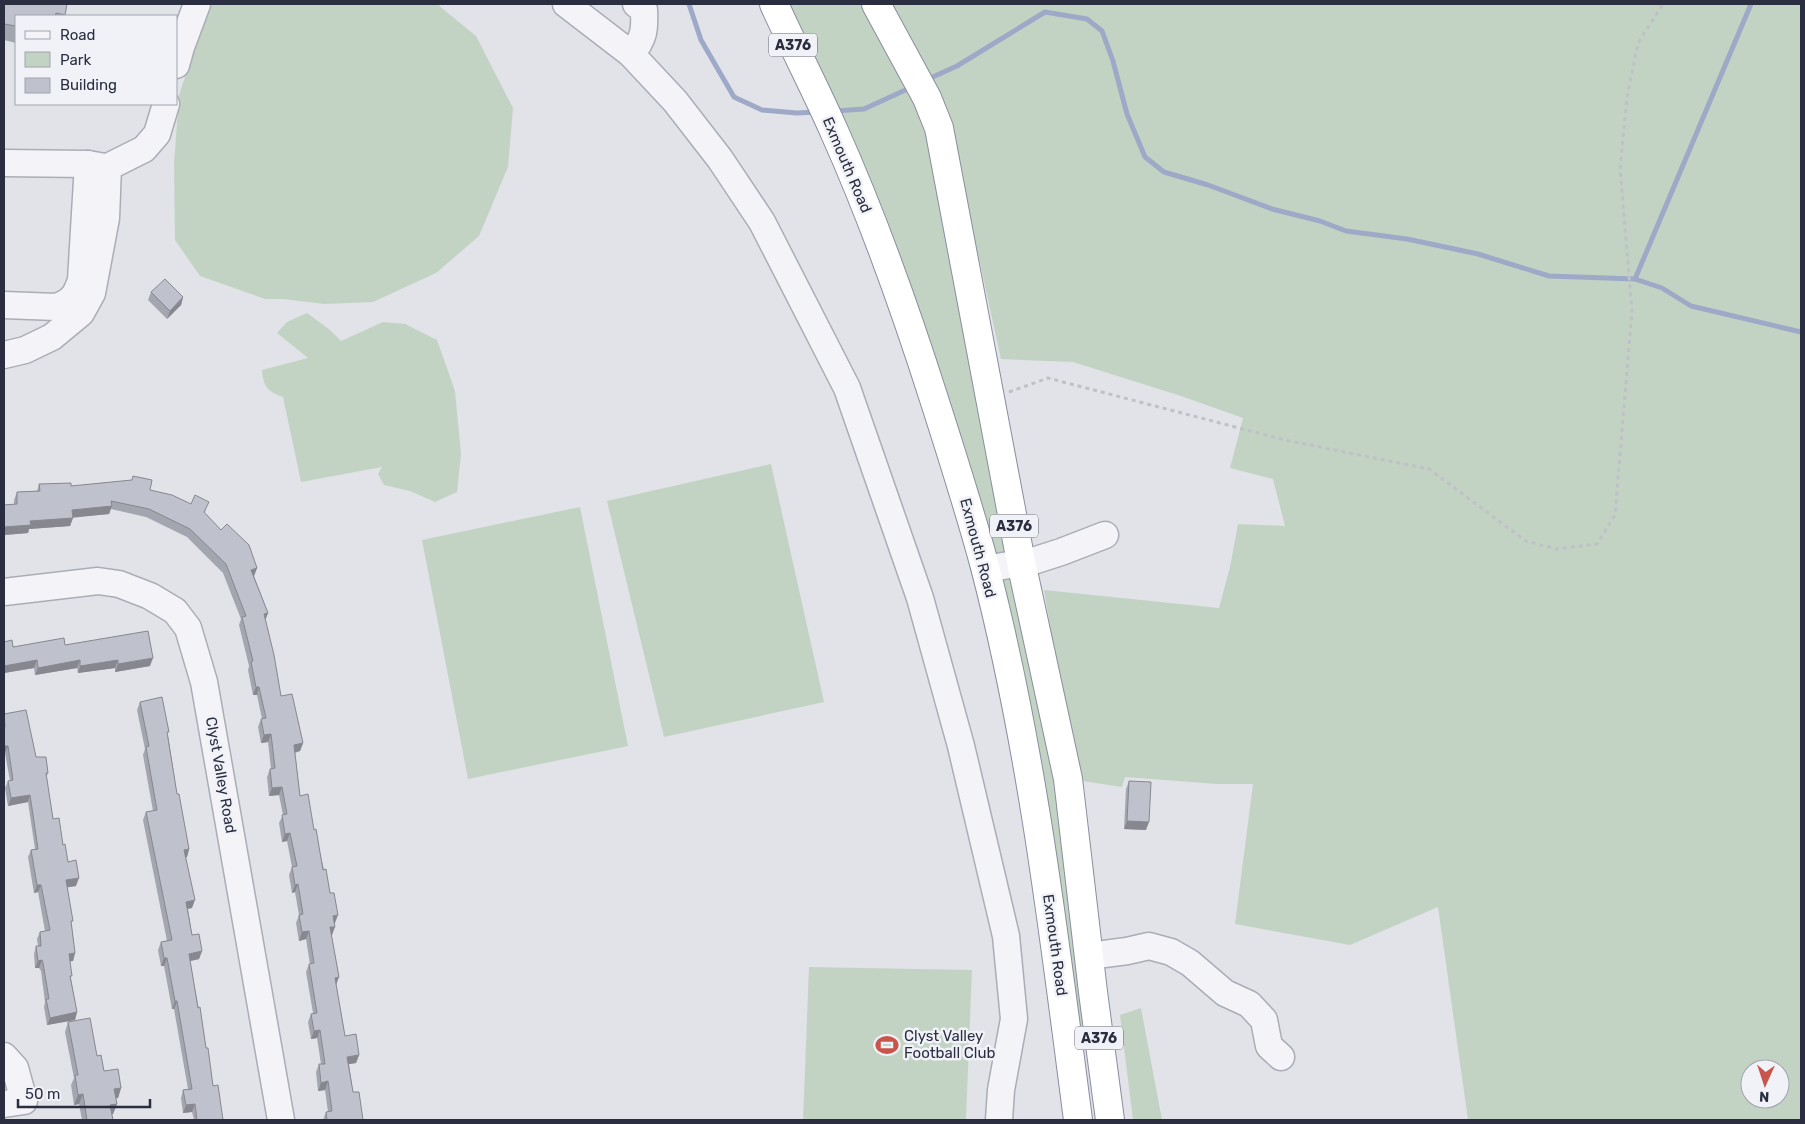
<svg xmlns="http://www.w3.org/2000/svg" width="1805" height="1124" font-family="Rubik,sans-serif">
  <style>
    .green { fill: #c3d3c3; fill-rule: evenodd }
    .lines { fill: none; stroke-linecap: round; stroke-linejoin: round }
    .stream { stroke: #9ea9c8; stroke-width: 5 }
    .minor-casing { stroke: #aaadb6; stroke-width: 29 }
    .highway-casing { stroke: #898d9f; stroke-width: 30 }
    .path { stroke: #bfc1c8; stroke-width: 3; stroke-dasharray: 4 4; stroke-linecap: butt }
    .minor { stroke: #f4f4f8; stroke-width: 26 }
    .highway { stroke: #fff; stroke-width: 28 }
    .wall { fill: #a4a6af }
    .shaded-wall { fill: #86878f }
    .building { fill: #bfc1cc; stroke: #86878f }
    .labels { text-anchor: middle; dominant-baseline: central; stroke-width: 5; stroke-linejoin: round; paint-order: stroke }
    .shield { fill: #f1f2f7; stroke: #666977; stroke-width: 1 }
    .shield-label { font-size: 14px; font-weight: bold; fill: #2a2e40 }
    .street-label { font-size: 15px; fill: #2a2e40; stroke: #f1f2f7 }
    .poi-label { font-size: 15px; fill: #2a2e40; stroke: #f1f2f7; text-anchor: start }
  </style>
  <rect width="100%" height="100%" fill="#e1e3e9"/>
  <g class="green">
    <polygon points="213,4 437,4 476,36 513,108 508,167 479,236 436,273 373,302 324,304 283,299 265,299 200,276 175,240 174,164 179,95 207,11"/>
    <polygon points="782,4 866,4 931,129 1071,852 1087,1098 985,532"/>
    <path d="M888,4H1801V1120H1468L1438,907L1350,945L1235,924L1253,784H1217L1125,777L1122,787L1076,780L1044,590L1219,608L1230,567L1238,524L1285,526L1273,479L1230,468L1243,418L1181,396L1073,362L1001,359L949,121ZM1750,1069H1780V1099H1750Z"/>
    <path d="M307,313L330,330L341,341L383,322L405,324L437,340L455,391L461,454L457,492L435,502L410,491L384,485L378,474L382,467L301,482L283,397C267,391 264,388 262,370L308,358L277,333L287,322Z"/>
    <polygon points="771,464 824,702 664,737 607,501"/>
    <polygon points="580,507 628,746 468,779 422,540"/>
    <polygon points="809,967 972,970 966,1120 803,1120"/>
    <polygon points="1141,1008 1162,1120 1133,1120 1120,1015"/>
  </g>
  <g class="lines">
    <g class="stream">
      <polyline points="689,4 701,40 734,97 762,110 797,113 817,112"/>
      <polyline points="926,80 957,66 1045,12 1087,19 1102,31 1113,61 1127,114 1145,157 1164,172 1208,185 1272,209 1320,221 1346,231 1407,239 1478,254 1549,276 1635,279 1662,288 1691,306 1801,332"/>
      <polyline points="835,111 864,109 912,87"/>
      <polyline points="1635,279 1751,4"/>
    </g>
    <defs>
      <g id="minor">
        <polyline points="566,4 631,54 675,101 720,159 762,222 847,388 920,598 961,746 1006,936 1014,1019 1001,1090 999,1120"/>
        <path d="M631,54C644,39 645,30 644,10L636,4"/>
        <polyline points="176,65 181,47 197,4"/>
        <polyline points="4,163 88,164 105,167"/>
        <path d="M4,305L56,307C72,302 76,295 81,280L88,164"/>
        <polyline points="4,355 25,350 52,337 81,313 92,293 106,218 108,167 144,149 157,134 166,104"/>
        <polyline points="985,569 1033,561 1061,552 1105,535"/>
        <polyline points="4,592 98,581 119,584 150,596 175,611 188,628 204,682 281,1120"/>
        <polyline points="1089,956 1127,951 1149,946 1171,952 1190,963 1225,993 1249,1004 1264,1020 1269,1046 1281,1057"/>
        <polyline points="4,1056 15,1068 24,1101 4,1104"/>
      </g>
      <g id="highway">
        <path d="M774,4C793,46 815,88 834,131C873,218 905,308 934,399C952,455 970,511 985,567C1032,748 1054,935 1078,1120"/>
        <polyline points="876,4 927,98 939,128 1021,562 1068,779 1093,992 1110,1120"/>
      </g>
    </defs>
    <use href="#minor" class="minor-casing"/>
    <use href="#highway" class="highway-casing"/>
    <polyline class="path" points="1009,392 1048,378 1285,440 1429,469 1526,541 1556,549 1597,544 1615,515 1632,311 1620,169 1627,97 1638,43 1663,4"/>
    <use href="#minor" class="minor"/>
    <use href="#highway" class="highway"/>
  </g>
  <g class="wall">
    <polygon points="4,4 67,4 65,16 16,16 16,43 4,40"/>
    <polygon points="151,292 183,297 181,305 167,319 148,300"/>
    <polygon points="39,484 150,490 206,510 204,513 257,568 254,576 268,613 265,620 281,696 303,743 300,751 295,753 300,796 314,830 330,893 335,923 332,935 331,935 339,977 336,984 345,1036 359,1055 356,1063 349,1064 353,1092 363,1120 323,1120 326,1112 328,1112 325,1090 318,1091 316,1072 319,1064 321,1064 317,1038 311,1039 308,1022 311,1014 313,1013 306,972 309,964 310,964 306,939 299,941 296,923 299,915 295,892 292,893 289,875 292,867 287,841 282,842 279,823 283,815 279,795 269,796 267,777 270,769 271,769 268,742 261,743 258,727 261,719 262,719 257,695 253,695 248,670 249,666 239,625 241,619 223,573 187,537 146,517 111,509 109,514 73,517 70,526 29,529 28,533 4,535 4,505 14,504 14,500 17,492 37,491"/>
    <polygon points="4,642 13,647 65,645 150,666 115,672 115,668 78,673 77,668 35,675 34,668 4,673"/>
    <polygon points="140,702 168,735 177,794 189,849 187,857 186,857 192,908 188,909 192,935 202,951 199,959 190,961 213,1086 223,1120 194,1120 192,1112 183,1113 181,1098 183,1090 188,1089 174,1009 172,1009 164,966 161,966 158,950 161,942 167,941 143,820 146,812 153,811 143,755 145,749 137,710"/>
    <polygon points="4,714 36,757 48,773 46,778 53,819 63,845 76,886 67,887 75,953 73,961 70,961 71,979 77,1012 75,1020 47,1025 44,1007 45,1002 41,971 39,968 35,968 34,954 36,946 38,946 37,939 40,932 45,931 38,892 34,893 28,857 31,850 35,849 28,802 8,806 5,788 8,781 10,781 5,753 4,754"/>
    <polygon points="1129,781 1146,830 1124,829 1126,789"/>
    <polygon points="68,1022 97,1056 104,1071 121,1088 118,1098 116,1098 117,1104 113,1114 112,1114 113,1120 82,1120 79,1104 74,1105 71,1085 74,1078 65,1032"/>
  </g>
  <g class="shaded-wall">
    <polygon points="183,297 181,305 167,319 170,311"/>
    <polygon points="112,506 109,514 70,518 72,510"/>
    <polygon points="73,518 70,526 29,529 28,533 4,535 4,527 30,521"/>
    <polygon points="257,568 254,576 248,578 251,570"/>
    <polygon points="268,613 265,621 264,614"/>
    <polygon points="153,658 150,666 115,672 118,664"/>
    <polygon points="37,660 34,668 4,673 4,666"/>
    <polygon points="80,660 77,668 35,675 38,668"/>
    <polygon points="118,660 115,668 78,673 80,666"/>
    <polygon points="256,687 259,687 257,695 253,695"/>
    <polygon points="271,734 268,742 261,743 264,735"/>
    <polygon points="303,743 300,751 291,753 294,745"/>
    <polygon points="4,746 8,746 5,753 4,754"/>
    <polygon points="282,787 279,795 269,796 272,788"/>
    <polygon points="30,795 28,802 8,806 11,798"/>
    <polygon points="1127,821 1149,822 1146,830 1124,829"/>
    <polygon points="290,833 287,841 282,842 285,834"/>
    <polygon points="189,849 187,857 181,858 184,850"/>
    <polygon points="79,878 76,886 63,888 66,880"/>
    <polygon points="298,884 295,892 292,893 295,885"/>
    <polygon points="37,885 41,885 38,892 34,893"/>
    <polygon points="195,900 192,908 184,909 186,902"/>
    <polygon points="338,915 335,923 330,924 333,916"/>
    <polygon points="330,927 335,927 332,935 327,935"/>
    <polygon points="309,931 306,939 299,941 302,932"/>
    <polygon points="202,951 199,959 186,962 189,954"/>
    <polygon points="75,953 73,961 66,962 69,954"/>
    <polygon points="164,958 167,958 164,966 161,966"/>
    <polygon points="42,960 39,968 35,968 38,961"/>
    <polygon points="339,977 336,985 335,978"/>
    <polygon points="175,1001 177,1001 174,1009 172,1009"/>
    <polygon points="77,1012 75,1020 47,1025 50,1018"/>
    <polygon points="320,1030 317,1038 311,1039 314,1031"/>
    <polygon points="359,1055 356,1063 344,1065 347,1057"/>
    <polygon points="328,1081 325,1090 318,1091 321,1083"/>
    <polygon points="121,1088 118,1098 111,1099 114,1089"/>
    <polygon points="83,1094 79,1104 74,1105 78,1095"/>
    <polygon points="117,1104 113,1114 106,1115 110,1105"/>
    <polygon points="195,1104 192,1112 183,1113 186,1105"/>
  </g>
  <g class="building">
    <polygon points="4,4 67,4 65,15 56,13 55,16 16,16 16,26 4,24"/>
    <polygon points="165,279 183,297 170,311 151,292"/>
    <polygon points="133,476 152,480 150,490 172,495 191,504 195,495 209,502 204,512 221,530 227,524 249,545 257,568 251,570 268,613 264,614 274,655 281,696 292,694 303,743 294,745 300,796 308,794 314,830 316,829 323,870 326,869 330,893 334,893 338,915 333,916 335,927 330,927 339,977 335,978 345,1036 356,1034 359,1055 347,1057 353,1092 359,1092 363,1120 327,1120 326,1112 332,1111 328,1081 321,1083 319,1064 325,1064 320,1030 314,1031 311,1014 317,1013 309,964 314,963 309,931 302,932 299,915 303,914 298,884 295,885 292,867 297,866 290,833 285,834 282,815 287,814 282,787 272,788 270,769 275,768 271,734 264,735 261,719 266,718 259,687 256,687 251,662 253,661 242,617 246,616 226,564 190,529 149,509 111,501 112,506 72,510 73,518 30,521 31,525 4,527 4,505 17,504 17,492 40,491 39,484 71,483 71,486 132,480"/>
    <polygon points="148,631 153,658 118,664 118,660 80,666 80,660 38,668 37,660 4,666 4,642 12,640 13,647 64,638 65,645"/>
    <polygon points="162,697 169,732 167,732 177,794 179,794 189,849 184,850 195,900 186,902 192,935 199,934 202,951 189,954 198,1008 200,1007 206,1048 208,1048 213,1086 218,1085 223,1120 197,1120 195,1104 186,1105 183,1090 192,1089 177,1001 175,1001 167,958 164,958 161,942 172,940 146,812 157,810 146,747 149,746 140,702"/>
    <polygon points="26,710 36,757 46,757 48,773 46,773 53,819 59,818 63,845 65,844 68,862 76,860 79,878 66,880 73,921 71,921 75,953 69,954 72,976 70,976 77,1012 50,1018 46,999 49,999 43,963 42,960 38,961 36,946 41,946 40,932 50,930 41,885 37,885 31,850 38,849 30,795 11,798 8,781 13,780 8,746 4,746 4,728 5,727 4,714"/>
    <polygon points="1129,781 1151,782 1149,822 1127,821"/>
    <polygon points="90,1018 97,1056 101,1055 104,1071 118,1069 121,1088 114,1089 117,1104 110,1105 113,1120 87,1120 83,1094 78,1095 75,1075 78,1075 68,1022"/>
  </g>
  <defs>
    <symbol id="stadium-bare" viewBox="-9 -9 18 18"><path d="M0-5a6.5 5 0 1 0 0 10a6.5 5 0 1 0 0-10ZM-3.5-1.8h7v3.6h-7Z" fill="#c9544c" stroke="#f1f2f7" stroke-width="2.5" paint-order="stroke"/></symbol>
  </defs>
  <g fill-rule="evenodd">
    <use href="#stadium-bare" x="871" y="1029" width="32" height="32"/>
  </g>
  <g class="labels">
    <g class="shield">
      <rect x="769" y="33.5" width="48" height="23" rx="4"/>
      <rect x="990" y="514.5" width="48" height="23" rx="4"/>
      <rect x="1075" y="1026.5" width="48" height="23" rx="4"/>
    </g>
    <g class="shield-label">
      <text x="793" y="45">A376</text>
      <text x="1014" y="526">A376</text>
      <text x="1099" y="1038">A376</text>
    </g>
    <g class="street-label">
      <text transform="translate(847 165) rotate(67)">Exmouth Road</text>
      <text transform="translate(978 548) rotate(75)">Exmouth Road</text>
      <text transform="translate(221 775) rotate(80)">Clyst Valley Road</text>
      <text transform="translate(1055 945) rotate(82)">Exmouth Road</text>
    </g>
    <g class="poi-label">
      <text x="904" y="1036">Clyst Valley<tspan x="904" dy="17">Football Club</tspan></text>
    </g>
  </g>
  <rect width="1805" height="1124" fill="none" stroke="#2a2e40" stroke-width="10"/>
  <rect x="15" y="15" width="162" height="90" fill="#f1f2f7" stroke="#a1a4ae"/>
  <rect x="25" y="31" width="25" height="8" fill="#f4f4f8" stroke="#a1a4ae"/>
  <text x="60" y="40" font-size="15" fill="#2a2e40">Road</text>
  <rect x="25" y="52" width="25" height="15" fill="#c3d3c3" stroke="#a1a4ae"/>
  <text x="60" y="65" font-size="15" fill="#2a2e40">Park</text>
  <rect x="25" y="78" width="25" height="15" fill="#bfc1cc" stroke="#a1a4ae"/>
  <text x="60" y="90" font-size="15" fill="#2a2e40">Building</text>
  <g transform="translate(1765 1084) rotate(183)"><circle r="24" fill="#f1f2f7" stroke="#a1a4ae"/>
  <path d="M0-4L9 19L0 12L-9 19Z" fill="#c9544c"/>
  <text y="-8" font-size="14" font-weight="bold" text-anchor="middle" fill="#2a2e40">N</text>
  </g>
  <path d="M18 1099v8h132v-8" fill="none" stroke="#2a2e40" stroke-width="2.5"/>
  <text x="25" y="1099" font-size="15" fill="#2a2e40" stroke="#f1f2f7" stroke-width="4" paint-order="stroke">50 m</text>
</svg>
